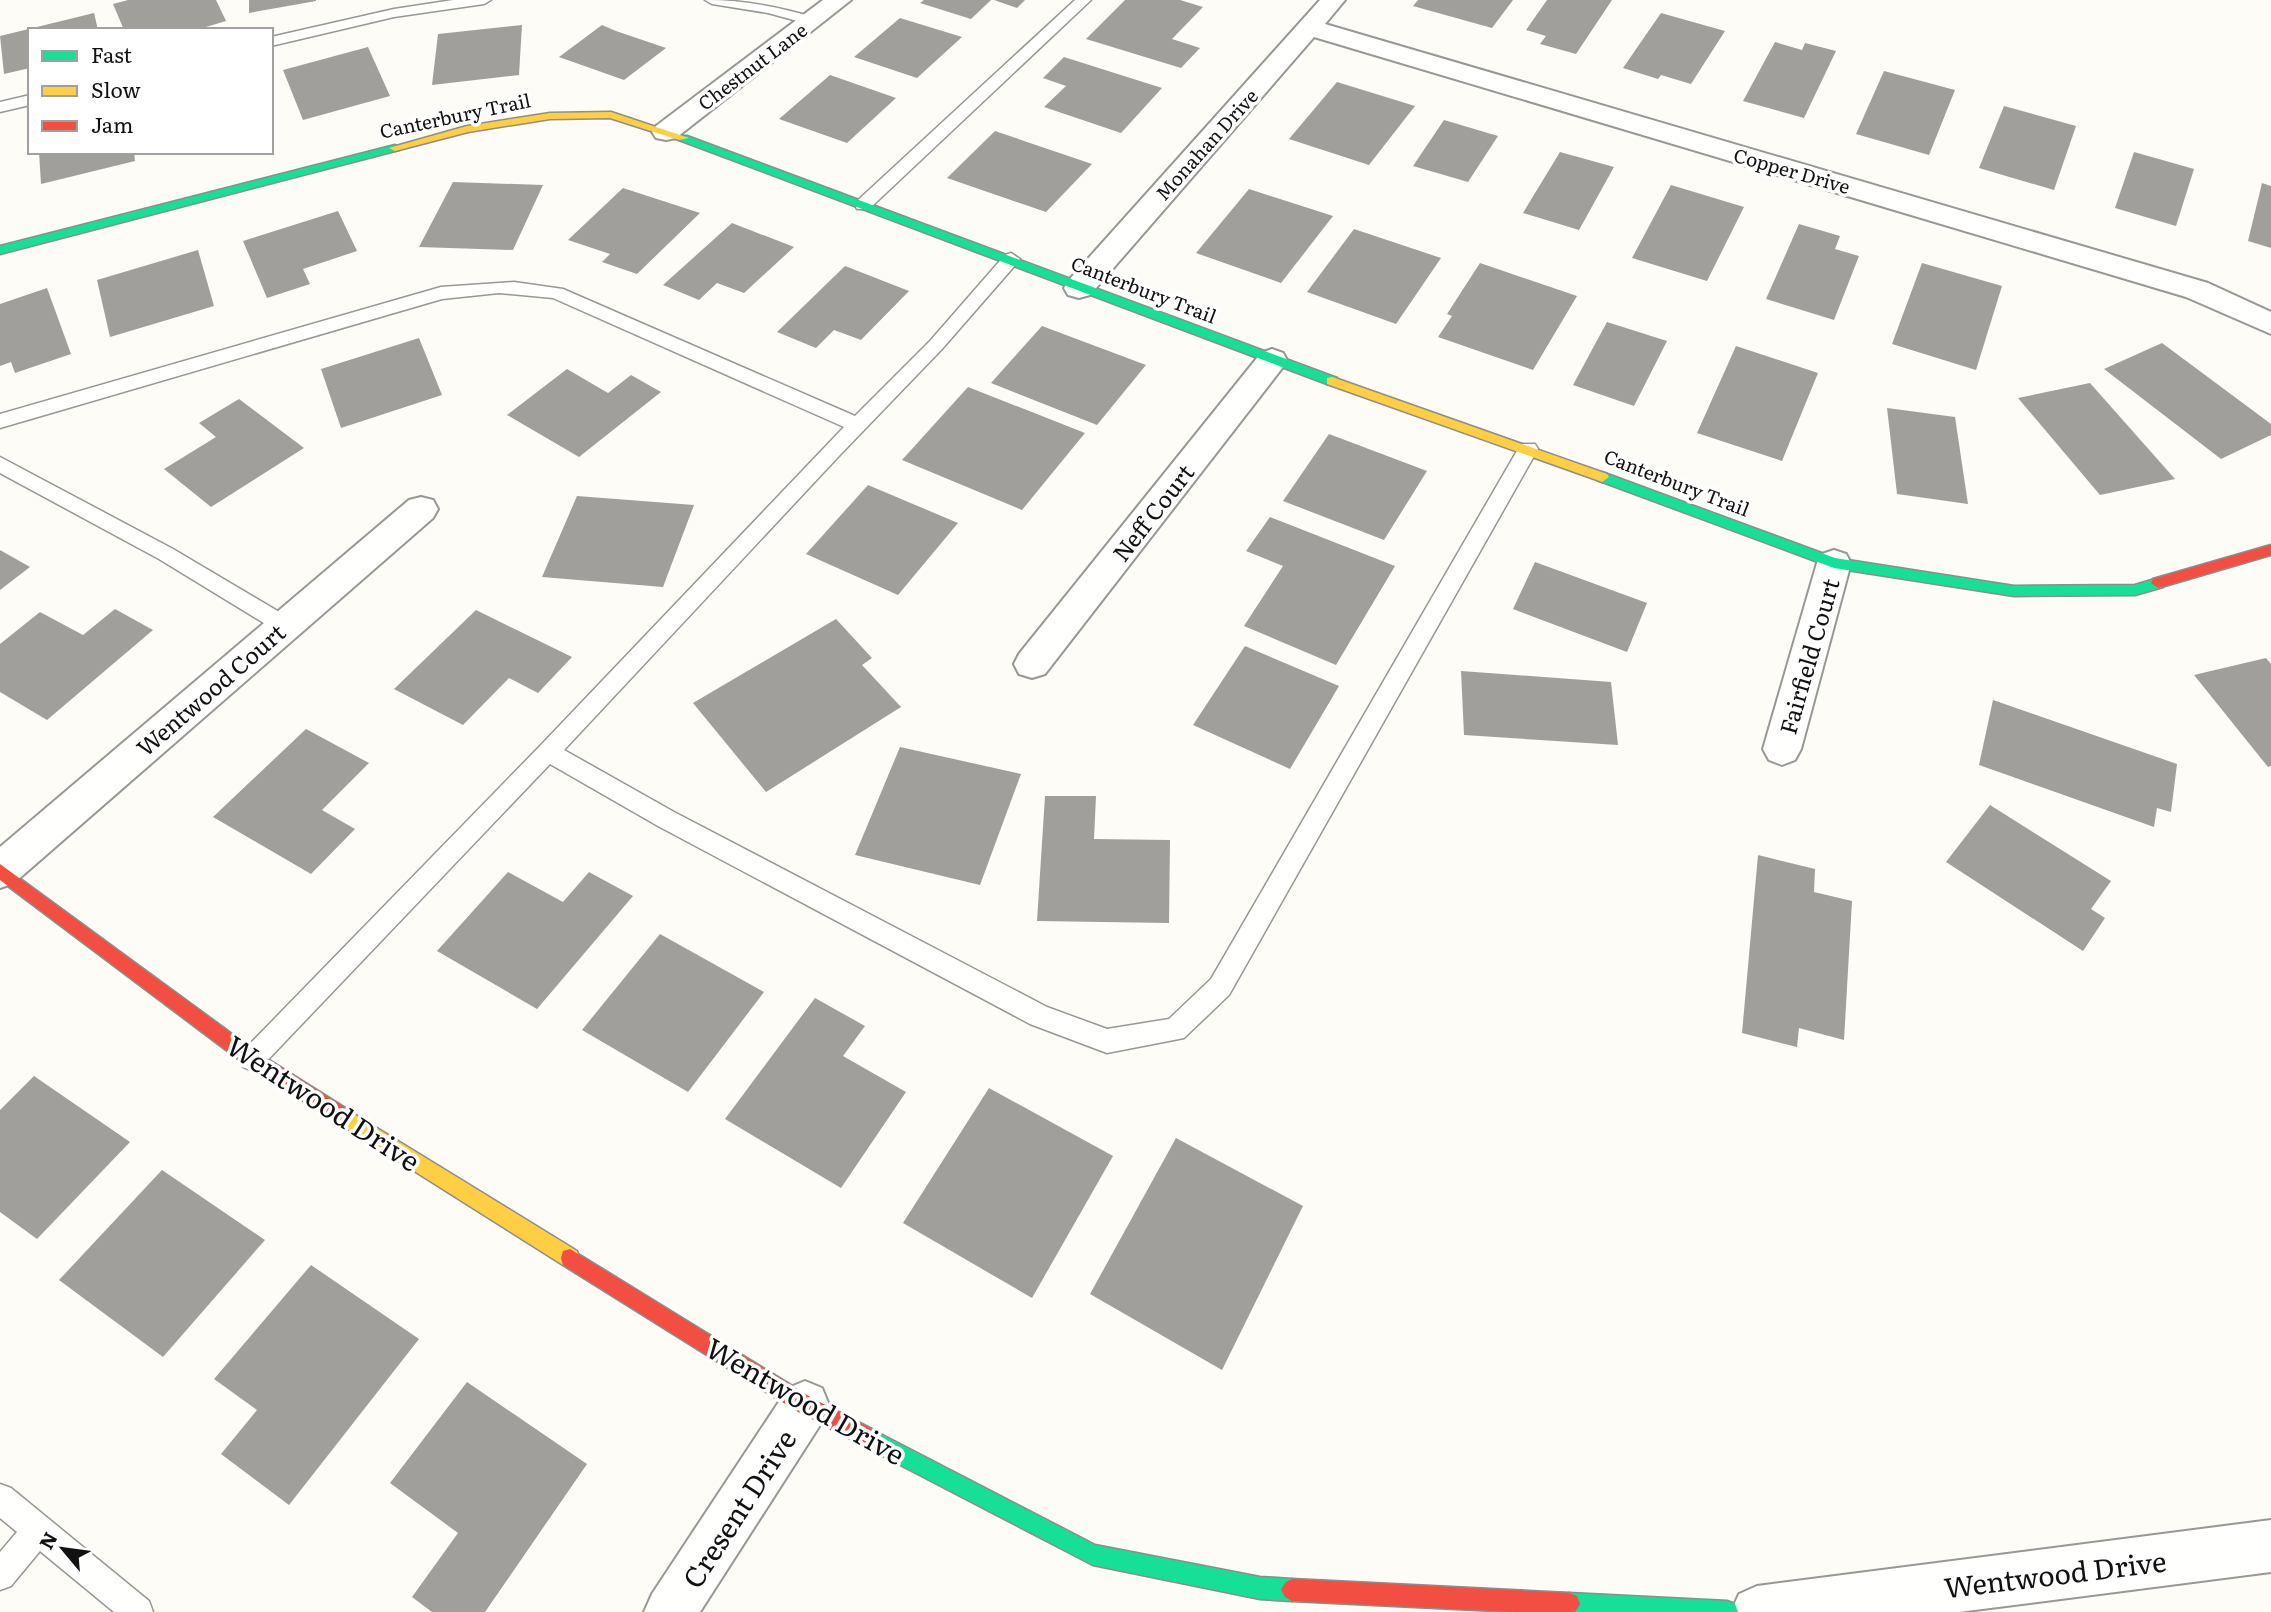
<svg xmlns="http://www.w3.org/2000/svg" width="2271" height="1612" font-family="Literata,serif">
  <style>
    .building { fill: #a19f9c }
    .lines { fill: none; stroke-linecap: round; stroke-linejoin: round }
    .lane-casing { stroke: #979795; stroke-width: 3 }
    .street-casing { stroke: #979795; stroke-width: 4 }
    .fast-casing { stroke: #8e8d8b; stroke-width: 3 }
    .slow-casing { stroke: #8e8d8b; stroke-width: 3 }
    .jam-casing { stroke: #8e8d8b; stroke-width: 3 }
    .lane { fill: #fffffe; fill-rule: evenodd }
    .street { fill: #fffffe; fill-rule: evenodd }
    .fast { fill: #16e098; fill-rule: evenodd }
    .slow { fill: #ffcf43; fill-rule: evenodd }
    .jam { fill: #f24e42; fill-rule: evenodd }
    .labels { text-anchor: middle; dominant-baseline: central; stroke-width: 7; stroke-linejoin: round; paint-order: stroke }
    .far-street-label { font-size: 19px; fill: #111; stroke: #fff }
    .street-label { font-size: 23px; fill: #111; stroke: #fff }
    .near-street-label { font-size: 28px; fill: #111; stroke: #fff }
  </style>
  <rect width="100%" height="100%" fill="#fdfcf7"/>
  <g class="building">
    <polygon points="128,0 216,0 226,21 196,30 124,30 113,4"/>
    <polygon points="249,0 316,0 316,1 249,13"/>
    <polygon points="924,0 991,0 971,19 920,3"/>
    <polygon points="994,0 1025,0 1017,8"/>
    <polygon points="1125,0 1180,0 1203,7 1172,39 1200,48 1181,68 1086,39"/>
    <polygon points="1418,0 1513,0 1492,28 1413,6"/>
    <polygon points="1547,0 1612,0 1576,54 1540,44 1546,36 1526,30"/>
    <polygon points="94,13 98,30 30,30 30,68 4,74 0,36"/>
    <polygon points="1661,13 1725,31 1691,84 1661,75 1658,79 1623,68"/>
    <polygon points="900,18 962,37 917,78 854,57"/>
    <polygon points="522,25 519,75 432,85 438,34"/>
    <polygon points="602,25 616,31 666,48 624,80 559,57"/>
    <polygon points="1775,42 1802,50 1805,43 1836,51 1804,118 1743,101"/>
    <polygon points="368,47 390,96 303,120 283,70"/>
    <polygon points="1064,57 1162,88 1121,133 1044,107 1066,86 1043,78"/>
    <polygon points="1884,71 1955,90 1929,155 1856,134"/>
    <polygon points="830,75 896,98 847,143 779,119"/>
    <polygon points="1337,82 1415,106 1369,165 1289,139"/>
    <polygon points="2004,106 2076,126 2054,190 1979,168"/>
    <polygon points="1444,120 1498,136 1468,182 1413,166"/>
    <polygon points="995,131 1092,164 1046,212 947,178"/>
    <polygon points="39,152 134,152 135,161 41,184"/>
    <polygon points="1560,152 1614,167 1579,230 1523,213"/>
    <polygon points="2134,152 2194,169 2176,226 2115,208"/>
    <polygon points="453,182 543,185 513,250 419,247"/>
    <polygon points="2262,183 2271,186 2271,248 2248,241"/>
    <polygon points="1671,185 1744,207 1707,281 1632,258"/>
    <polygon points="623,188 700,213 637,274 602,262 610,254 568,240"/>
    <polygon points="1249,189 1333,216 1281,283 1196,253"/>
    <polygon points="338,211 357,251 303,269 310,284 267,298 243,241"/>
    <polygon points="732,223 794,247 744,293 717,283 699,300 663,285"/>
    <polygon points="1799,224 1840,236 1835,249 1859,256 1834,320 1766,299"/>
    <polygon points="1354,229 1441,258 1396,324 1307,292"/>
    <polygon points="198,250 214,306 110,337 97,280"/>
    <polygon points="1480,263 1577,296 1533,370 1438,337 1452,316 1447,314"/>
    <polygon points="1922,263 2002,286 1976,370 1892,344"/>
    <polygon points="845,266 909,291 861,340 834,330 816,348 777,332"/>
    <polygon points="47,288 71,354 15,373 11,362 0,366 0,304"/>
    <polygon points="1607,322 1667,341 1634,406 1573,385"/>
    <polygon points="1042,326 1146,365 1097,425 991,383"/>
    <polygon points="419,338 442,395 341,428 321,369"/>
    <polygon points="2162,343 2271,424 2271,435 2221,459 2104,369"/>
    <polygon points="1736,346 1818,373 1782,461 1697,433"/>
    <polygon points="567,369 608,393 631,375 661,392 579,457 507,415"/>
    <polygon points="2090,383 2175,479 2100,495 2018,398"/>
    <polygon points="968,387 1085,433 1022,510 902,460"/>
    <polygon points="239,399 304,448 211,507 164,469 216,437 199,423"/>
    <polygon points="1887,408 1955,417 1968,504 1897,494"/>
    <polygon points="1329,434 1427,471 1384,540 1283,501"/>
    <polygon points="868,485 958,523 898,595 806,554"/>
    <polygon points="577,496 694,505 663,587 542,577"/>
    <polygon points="1270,517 1395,566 1336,665 1244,626 1283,566 1246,551"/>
    <polygon points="0,550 30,567 0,590"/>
    <polygon points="1535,562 1647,603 1627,652 1513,609"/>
    <polygon points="115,609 153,630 47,720 0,692 0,644 40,612 83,635"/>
    <polygon points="476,610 572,657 538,693 509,678 463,725 394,689"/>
    <polygon points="836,619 872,658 862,665 901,707 766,792 693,703"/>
    <polygon points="1245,646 1339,686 1290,769 1193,725"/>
    <polygon points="2266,658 2271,664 2271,766 2268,767 2194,675"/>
    <polygon points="1461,671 1611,682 1618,745 1464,735"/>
    <polygon points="1993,700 2177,764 2171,812 2157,808 2154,827 1979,765"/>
    <polygon points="306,729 369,763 322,810 355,829 311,874 213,817"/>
    <polygon points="900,747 1021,774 980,885 855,855"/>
    <polygon points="1045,796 1096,796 1094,839 1170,840 1169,923 1037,921"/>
    <polygon points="1990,805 2111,881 2091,909 2105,918 2083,951 1946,862"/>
    <polygon points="1758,855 1815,869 1814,892 1852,901 1844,1040 1799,1028 1797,1047 1742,1033"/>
    <polygon points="508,872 563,902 589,872 633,896 537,1009 437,951"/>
    <polygon points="660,934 764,992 688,1092 582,1030"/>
    <polygon points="815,998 865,1026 843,1056 906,1092 841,1188 725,1119"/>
    <polygon points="34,1076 130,1142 37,1239 0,1212 0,1110"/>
    <polygon points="989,1088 1113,1156 1032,1298 903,1223"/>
    <polygon points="1176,1138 1303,1206 1222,1370 1090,1294"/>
    <polygon points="162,1170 265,1240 163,1357 59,1280"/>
    <polygon points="311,1265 419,1339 289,1505 221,1454 257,1410 214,1379"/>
    <polygon points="467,1382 587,1464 485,1612 432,1612 412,1597 458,1533 390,1483"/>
  </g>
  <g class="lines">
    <defs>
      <g id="lane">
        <polygon points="453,0 491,0 484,4 394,17 271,46 271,37 394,9"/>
        <path d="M705,0C745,0 779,7 817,18L819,21L812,25L768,13L712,4Z"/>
        <polygon points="1075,0 1091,0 869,209 857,209 855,205 857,201"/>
        <polygon points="30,95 30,105 0,112 0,102"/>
        <polygon points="1011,253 1020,259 1017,263 942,349 838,457 564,750 674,812 1047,1007 1107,1029 1169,1019 1211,979 1521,444 1535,444 1538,449 1229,995 1184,1038 1107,1053 1030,1024 658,826 550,764 261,1067 252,1071 243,1067 239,1059 243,1051 540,746 844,427 553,298 499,293 442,299 0,428 0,414 441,287 514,282 563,289 855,416 930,341 1005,255"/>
        <polygon points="0,457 173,549 291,619 294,625 291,631 284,633 277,631 159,559 0,473"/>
        <polygon points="0,1484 11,1488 149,1601 153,1612 114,1612 40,1551 11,1586 0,1590 0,1552 17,1532 0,1518"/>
      </g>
      <g id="street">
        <polygon points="823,0 851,0 676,138 666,140 656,138 652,132 656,126"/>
        <polygon points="1320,0 1345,0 1325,24 2208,283 2271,312 2271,334 2186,297 1314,37 1090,295 1079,298 1068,295 1064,288 1068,281"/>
        <polygon points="1272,349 1283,353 1287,360 1283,367 1045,674 1032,678 1019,674 1014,664 1019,654 1261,353"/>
        <polygon points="421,497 433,500 438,509 433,518 14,883 0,888 0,847 409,500"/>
        <polygon points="1834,550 1846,554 1851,563 1801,749 1795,760 1782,765 1769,760 1763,749 1817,563 1822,554"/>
        <polygon points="805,1381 822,1388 829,1405 822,1422 700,1612 644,1612 652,1594 788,1388"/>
        <polygon points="2271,1520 2271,1572 1959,1612 1731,1612 1739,1594 1757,1586"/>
      </g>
      <g id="fast">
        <polygon points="679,136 687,136 1337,378 1338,381 1332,385 1327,384 679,140"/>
        <polygon points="395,145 401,148 399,150 0,254 0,246"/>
        <polygon points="1602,472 1835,558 2014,586 2135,585 2158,578 2165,583 2163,587 2135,595 2014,596 1834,568 1597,480 1595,477 1597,474"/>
        <polygon points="865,1426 1095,1545 1260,1577 1292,1579 1299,1583 1303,1590 1299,1597 1292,1601 1260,1599 1093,1565 858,1443 855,1436 858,1429"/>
        <polygon points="1569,1593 1727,1601 1735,1604 1738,1612 1563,1612 1558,1604 1561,1596"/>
      </g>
      <g id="slow">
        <polygon points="611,112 689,138 679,140 610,118 550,119 468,132 395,151 389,148 467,126 550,113"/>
        <polygon points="1332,377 1607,474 1609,477 1602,482 1597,480 1327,384 1327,378"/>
        <polygon points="341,1106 577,1251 579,1258 577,1265 570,1267 563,1265 335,1121 332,1115 335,1109"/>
      </g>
      <g id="jam">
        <polygon points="2271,545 2271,555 2158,588 2151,583 2153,579"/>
        <polygon points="0,864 258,1053 347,1109 350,1115 347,1121 341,1124 335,1121 246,1065 0,880"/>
        <polygon points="570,1249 812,1398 872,1429 875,1436 872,1443 865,1446 858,1443 798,1412 563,1265 561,1258 563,1251"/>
        <polygon points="1292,1579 1569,1593 1577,1596 1580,1604 1575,1612 1517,1612 1292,1601 1285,1597 1281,1590 1285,1583"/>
      </g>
    </defs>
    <use href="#lane" class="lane-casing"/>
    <use href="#street" class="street-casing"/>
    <use href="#fast" class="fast-casing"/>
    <use href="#slow" class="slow-casing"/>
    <use href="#jam" class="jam-casing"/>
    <use href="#lane" class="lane"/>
    <use href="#street" class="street"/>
    <use href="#fast" class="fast"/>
    <use href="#slow" class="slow"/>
    <use href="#jam" class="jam"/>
  </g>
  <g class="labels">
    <g class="far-street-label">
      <text transform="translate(752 66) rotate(-37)">Chestnut Lane</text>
      <text transform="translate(455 115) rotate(-12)">Canterbury Trail</text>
      <text transform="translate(1206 144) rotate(-48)">Monahan Drive</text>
      <text transform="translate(1792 170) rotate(16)">Copper Drive</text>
      <text transform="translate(1144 289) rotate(21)">Canterbury Trail</text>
      <text transform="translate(1677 482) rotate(21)">Canterbury Trail</text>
    </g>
    <g class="street-label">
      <text transform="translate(1152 512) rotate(-52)">Neff Court</text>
      <text transform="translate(1808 656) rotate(-74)">Fairfield Court</text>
      <text transform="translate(210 689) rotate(-41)">Wentwood Court</text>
    </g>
    <g class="near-street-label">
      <text transform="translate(324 1102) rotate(33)">Wentwood Drive</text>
      <text transform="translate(806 1400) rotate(30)">Wentwood Drive</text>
      <text transform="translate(738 1508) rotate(-57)">Cresent Drive</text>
      <text transform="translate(2055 1573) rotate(-7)">Wentwood Drive</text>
    </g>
  </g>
  <rect x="28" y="28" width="245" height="126" fill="#ffffff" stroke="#a0a0a0" stroke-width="2"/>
  <rect x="42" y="51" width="35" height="10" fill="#16e098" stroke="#a0a0a0" stroke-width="2"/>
  <text x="91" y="63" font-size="21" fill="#111111">Fast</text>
  <rect x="42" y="86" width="35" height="10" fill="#ffcf43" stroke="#a0a0a0" stroke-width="2"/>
  <text x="91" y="98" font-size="21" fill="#111111">Slow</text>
  <rect x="42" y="121" width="35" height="10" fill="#f24e42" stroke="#a0a0a0" stroke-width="2"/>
  <text x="91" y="133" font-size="21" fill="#111111">Jam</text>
  <g transform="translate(63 1549) rotate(299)" stroke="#ffffff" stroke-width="5" paint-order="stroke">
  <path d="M0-5L12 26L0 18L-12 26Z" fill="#111111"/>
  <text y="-10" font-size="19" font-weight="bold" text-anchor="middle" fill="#111111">N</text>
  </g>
</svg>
